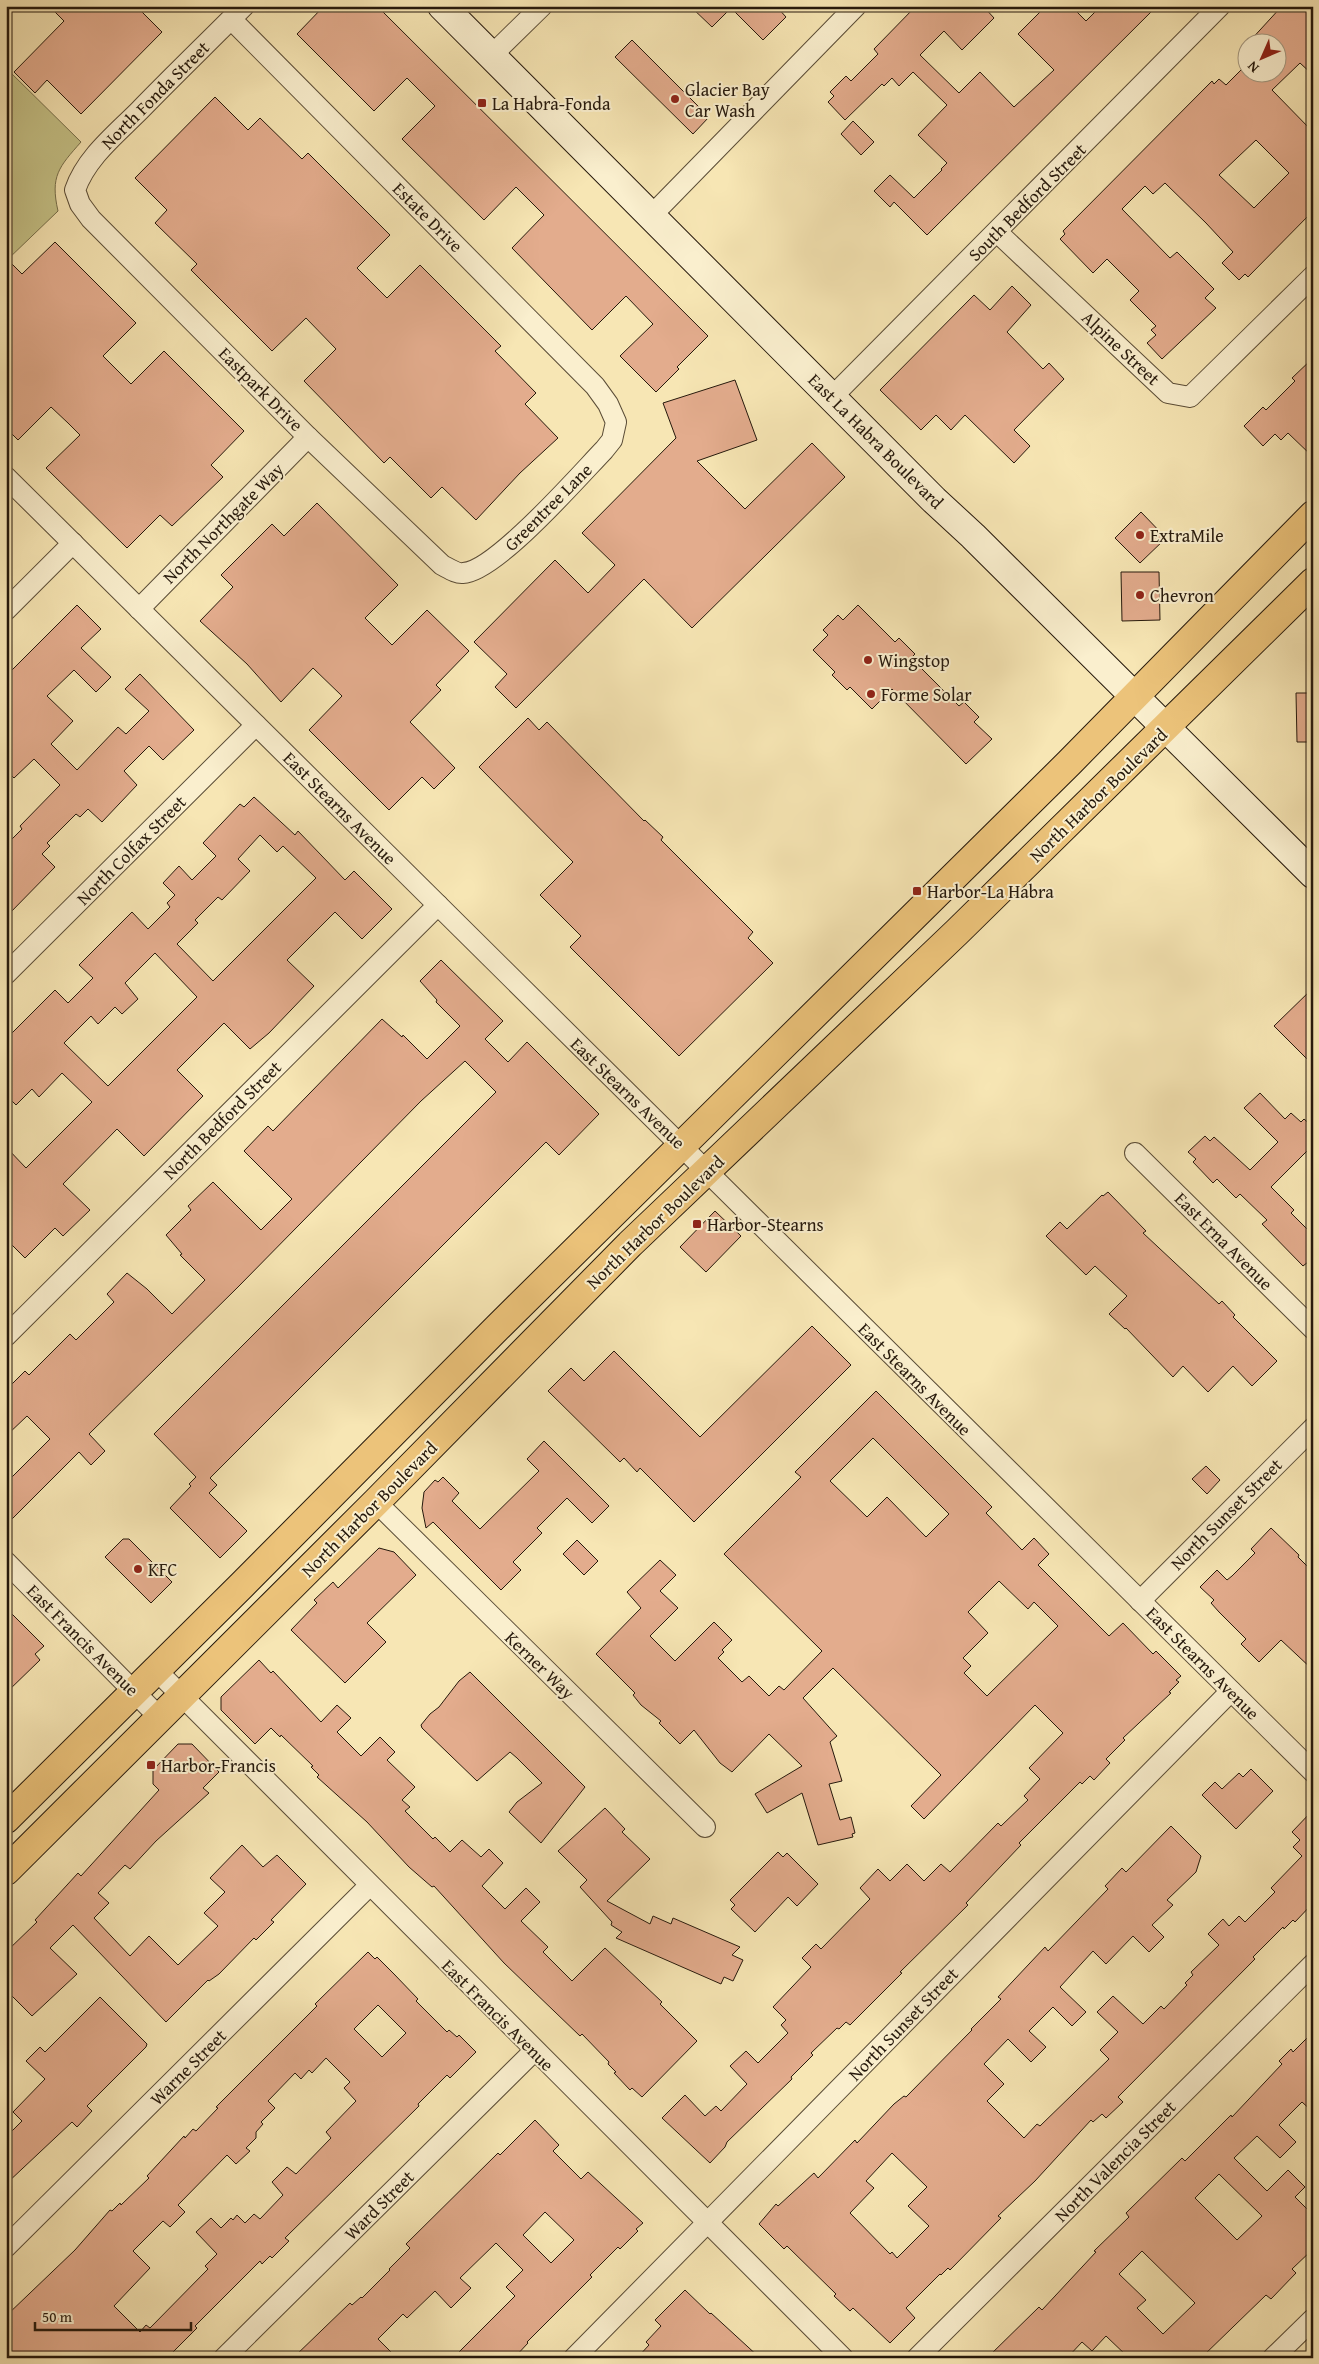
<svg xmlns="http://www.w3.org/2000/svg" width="1319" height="2364" font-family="'Gentium Book Plus',serif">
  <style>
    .green { fill: #c5c287; stroke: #766e4a }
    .building { fill: #e3ac8d; stroke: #26190c; fill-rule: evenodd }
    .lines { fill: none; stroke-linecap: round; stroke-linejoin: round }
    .minor-casing { stroke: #5a4c36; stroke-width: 22 }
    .secondary-casing { stroke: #26190c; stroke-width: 30 }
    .primary-casing { stroke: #26190c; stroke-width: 30 }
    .minor { stroke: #faefce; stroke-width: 20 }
    .secondary { stroke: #faefce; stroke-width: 28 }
    .primary { stroke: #ecc37a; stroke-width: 28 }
    .poi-dot { fill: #8f2418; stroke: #faefce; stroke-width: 2 }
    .labels { text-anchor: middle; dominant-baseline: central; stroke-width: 4; stroke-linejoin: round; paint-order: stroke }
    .poi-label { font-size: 18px; fill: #26190c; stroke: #faefce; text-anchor: start }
    .street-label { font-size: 18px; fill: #26190c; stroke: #faefce }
  </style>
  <rect width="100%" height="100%" fill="#f7e6b4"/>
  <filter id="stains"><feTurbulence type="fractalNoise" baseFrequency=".004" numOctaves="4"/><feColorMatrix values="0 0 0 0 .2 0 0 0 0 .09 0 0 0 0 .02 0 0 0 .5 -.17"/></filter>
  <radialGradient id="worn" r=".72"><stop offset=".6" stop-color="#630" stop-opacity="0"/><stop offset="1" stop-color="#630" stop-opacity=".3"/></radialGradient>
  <path class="green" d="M7,69L81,142C59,167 50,176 58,211L6,261Z"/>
  <g class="building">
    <polygon points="49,6 136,6 162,32 81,114 47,80 35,93 14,72 64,21"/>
    <polygon points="324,6 377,6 708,336 677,367 679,369 656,392 620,356 653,324 626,296 592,330 512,248 544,215 516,187 484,220 402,139 435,106 407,78 374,111 297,34"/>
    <polygon points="690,6 776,6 786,17 763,40 731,8 712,27"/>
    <polygon points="916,6 983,6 994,18 962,50 944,31 920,55 959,93 980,72 1014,107 1054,70 1018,34 1046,6 1071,6 1086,21 1101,6 1157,6 927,235 894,202 890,207 874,191 890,175 914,198 942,170 941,169 947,163 918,135 947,105 913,72 899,86 892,78 884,86 882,84 845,120 828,102 834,96 830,92 846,76 851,81 878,54 874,49"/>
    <path d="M1282,6H1313V75L1300,63L1272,90L1313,132V211L1248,277L1245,274L1239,280L1222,263L1233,252L1206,223L1165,183L1153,194L1145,186L1122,209L1170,258L1177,252L1214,289L1205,298L1216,308L1162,359L1147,343L1156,335L1151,330L1156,326L1130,300L1139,291L1107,259L1093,273L1060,239L1065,234L1063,231L1212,81L1214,84L1219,79L1226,85L1246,65V72H1276V42H1249ZM1256,140L1289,173L1254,208L1219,175Z"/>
    <polygon points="632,40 709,117 693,134 615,57"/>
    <polygon points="215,97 248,130 260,118 302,159 308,153 390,235 357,268 387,298 420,265 501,346 495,351 536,393 525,404 558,438 520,473 476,520 442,487 431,498 390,457 384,463 304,381 336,349 306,318 272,351 191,270 197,264 155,223 167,210 135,178"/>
    <polygon points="853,121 874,142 861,155 841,134"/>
    <polygon points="55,242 136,323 103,356 131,384 164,351 244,431 211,465 223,477 172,526 160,515 127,548 46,468 80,435 68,423 51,407 18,440 6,428 6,258 22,274"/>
    <polygon points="1012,286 1031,305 1007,332 1043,369 1049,363 1064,379 1014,430 1030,446 1014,463 965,415 951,430 936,415 921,430 880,390 974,295 990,310"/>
    <polygon points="1313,358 1313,457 1288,433 1281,440 1275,434 1263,446 1244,426 1263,407 1266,410 1295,381 1292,378"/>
    <polygon points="735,380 757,440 697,461 745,509 812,443 845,477 692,628 644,579 516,708 495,687 507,674 474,642 555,560 588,593 615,565 582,533 676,438 663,403"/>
    <polygon points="317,503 398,585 365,618 392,645 427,610 469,651 436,685 441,690 410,722 455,768 434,789 422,777 389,810 309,730 342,696 313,668 281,702 247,664 200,621 233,587 221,575 272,524 284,536"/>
    <polygon points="1141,512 1166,538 1140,563 1115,538"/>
    <polygon points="1121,572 1159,572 1160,620 1122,621"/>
    <polygon points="77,605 101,629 81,648 111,677 96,692 74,670 47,696 73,721 51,744 77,770 118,727 126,734 149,711 125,689 140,674 194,730 163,760 149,746 124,771 137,785 102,822 88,809 80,817 76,814 47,843 50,846 42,854 55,867 6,917 6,845 22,829 20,826 60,785 34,759 14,778 6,770 6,676"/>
    <polygon points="858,605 895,642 899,638 915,654 911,658 959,706 964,702 979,717 974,722 992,739 966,764 892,689 872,709 850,687 847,690 832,675 835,672 813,650 828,635 823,630 838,615 843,620"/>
    <polygon points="1296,693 1313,693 1313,742 1297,742"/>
    <polygon points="528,718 539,730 547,722 644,821 645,820 663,837 661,840 753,932 748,938 773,963 679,1056 570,947 581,936 540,895 573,862 479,767"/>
    <path d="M254,797L295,835L298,831L345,880L354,871L392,909L362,939L335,912L287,960L314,986L269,1033L250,1049L224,1023L177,1070L203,1096L144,1156L117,1129L63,1184L90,1210L63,1236L55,1228L25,1258L6,1239V1147L26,1168L92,1102L62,1073L39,1097L32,1089L16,1105L6,1095V1039L55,990L68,1003L93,978L79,965L132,912L148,929L170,907L167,903L175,895L163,883L179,866L192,880L216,856L203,843L240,804L244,807ZM260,835L277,852L283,846L316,878L213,981L177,944L198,923L195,920L218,897L222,900L250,871L238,859ZM155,953L197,997L108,1086L64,1043L91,1016L98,1024L115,1007L122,1014L138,999L125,983Z"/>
    <polygon points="441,960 503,1021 485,1039 508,1062 527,1042 599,1114 559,1155 546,1142 210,1478 217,1485 209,1493 247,1531 220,1558 170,1508 191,1486 189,1484 196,1477 154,1434 496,1092 465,1061 421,1101 238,1287 89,1434 105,1451 91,1465 79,1452 6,1525 6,1483 50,1439 27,1416 6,1436 6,1390 25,1371 29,1375 70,1334 76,1340 114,1302 107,1294 127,1273 147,1289 172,1314 205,1280 180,1255 182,1254 166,1235 191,1210 188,1206 213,1182 261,1230 292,1199 244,1151 268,1126 273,1131 382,1019 402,1037 403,1035 427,1059 460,1026 436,1002 437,1000 420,981"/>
    <polygon points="1313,988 1313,1065 1274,1026"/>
    <polygon points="1260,1093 1285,1119 1291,1113 1301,1122 1304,1119 1313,1127 1313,1145 1271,1187 1294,1210 1291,1213 1313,1235 1313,1258 1303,1266 1262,1224 1267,1220 1240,1194 1236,1198 1217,1179 1213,1183 1193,1162 1196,1159 1188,1152 1205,1136 1210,1141 1214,1137 1250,1170 1278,1142 1244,1108"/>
    <polygon points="1108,1192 1146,1231 1143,1233 1219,1304 1222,1301 1235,1315 1233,1317 1277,1361 1252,1386 1233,1366 1208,1392 1183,1366 1173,1377 1126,1328 1125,1329 1109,1314 1127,1296 1095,1266 1086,1275 1046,1236 1060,1222 1067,1229 1102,1195 1103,1196"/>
    <polygon points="715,1211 741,1236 706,1272 680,1247"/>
    <polygon points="812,1326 851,1365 694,1522 640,1468 637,1472 624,1458 620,1462 548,1391 571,1368 584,1381 614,1351 700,1437"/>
    <path d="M876,1391L992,1507L986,1513L1022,1550L1034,1538L1049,1554L1038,1565L1109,1636L1123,1623L1153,1654L1156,1651L1181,1676L1176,1680L1179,1682L1169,1692L1171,1693L1123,1738L1125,1740L1106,1759L1110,1763L1094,1780L1090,1776L1082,1784L1080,1782L1019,1843L1021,1845L966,1903L968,1905L900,1972L902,1973L850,2025L846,2022L839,2029L837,2028L811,2053L813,2055L791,2077L792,2079L727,2142L725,2147L710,2163L662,2118L685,2095L705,2116L716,2106L721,2111L747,2084L730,2066L746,2051L758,2063L788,2033L781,2025L786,2020L773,2007L811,1967L802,1958L816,1944L821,1949L870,1899L860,1888L878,1869L890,1881L907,1864L924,1881L941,1864L950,1872L998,1823L1001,1826L1028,1800L1024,1796L1040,1779L1029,1768L1063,1733L1035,1705L924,1819L911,1806L941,1775L833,1668L803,1698L837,1736L830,1742L842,1781L829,1784L840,1820L851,1817L855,1833L852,1834L853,1837L818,1845L802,1793L767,1813L755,1794L802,1766L769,1734L732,1772L720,1763L694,1730L680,1744L659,1723L661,1721L641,1705L633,1695L635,1693L596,1654L641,1608L627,1592L660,1560L676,1575L660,1591L678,1608L650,1636L675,1661L714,1622L732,1640L722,1650L724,1652L718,1658L742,1682L749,1676L769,1696L779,1686L784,1690L822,1651L724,1554L801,1477L795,1472ZM873,1438L949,1514L926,1537L887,1497L867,1517L830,1481ZM999,1581L1028,1609L1034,1602L1058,1626L987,1696L964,1673L971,1666L963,1658L988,1633L968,1612Z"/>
    <polygon points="544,1441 609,1506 592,1523 567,1498 537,1528 542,1533 513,1562 521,1570 501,1590 433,1522 426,1528 422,1508 424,1492 435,1480 438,1482 443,1477 459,1493 452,1501 480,1529 539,1471 527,1459"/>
    <polygon points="1206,1466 1220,1480 1207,1494 1192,1479"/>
    <polygon points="1271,1528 1299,1555 1298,1557 1313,1572 1313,1670 1281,1640 1259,1662 1241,1644 1246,1639 1219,1612 1211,1603 1214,1600 1200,1587 1217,1570 1227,1580 1232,1576 1255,1553 1251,1549"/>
    <polygon points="123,1539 129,1539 172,1582 151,1603 105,1557"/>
    <polygon points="577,1540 598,1561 584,1575 563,1554"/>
    <polygon points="379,1548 394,1552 416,1575 367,1623 386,1642 345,1683 291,1630 317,1603 314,1600 333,1582 338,1588"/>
    <polygon points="6,1608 44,1646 35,1654 40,1660 6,1693"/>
    <polygon points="259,1660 271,1673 273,1671 321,1722 337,1705 351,1718 337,1732 361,1756 380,1737 395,1752 387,1760 415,1787 402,1800 410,1807 405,1811 433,1839 435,1837 450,1852 462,1840 481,1857 489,1849 503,1863 482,1886 505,1909 526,1888 540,1902 521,1921 548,1947 543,1952 572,1981 605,1948 662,2002 660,2004 697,2041 642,2097 632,2088 630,2090 614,2073 616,2072 608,2064 609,2062 582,2034 580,2036 504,1963 434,1886 432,1887 409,1867 367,1822 317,1777 319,1775 311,1767 313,1766 281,1735 280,1737 271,1728 255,1744 221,1710 221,1697"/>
    <polygon points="470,1672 585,1787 541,1843 509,1812 517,1802 542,1783 517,1758 510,1752 477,1781 422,1728 421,1725 430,1714 439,1707 459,1681"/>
    <polygon points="178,1744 192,1744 219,1772 203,1788 209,1793 156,1841 130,1869 125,1865 98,1893 109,1903 94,1918 130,1956 149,1936 178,1965 218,1926 204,1913 225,1892 210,1878 242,1845 263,1867 277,1855 306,1884 271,1920 274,1922 256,1940 254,1938 219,1974 209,1981 208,1980 166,2022 73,1925 50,1948 77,1974 32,2016 6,1990 6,1952 37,1922 35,1920 78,1873 81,1876 159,1790 153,1784 153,1770"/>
    <polygon points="1251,1769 1273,1791 1236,1829 1202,1795 1215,1782 1222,1789 1239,1773 1243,1777"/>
    <polygon points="605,1808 625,1829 622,1832 650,1859 607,1901 650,1924 653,1916 671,1924 673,1918 740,1947 732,1955 743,1960 733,1981 724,1977 721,1984 616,1938 622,1932 611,1925 612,1922 580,1887 587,1880 558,1851"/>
    <path d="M1313,1810V1903L1295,1922L1293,1920L1284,1929L1283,1927L1253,1957L1255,1959L1118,2097L1123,2102L1106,2118L1102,2114L1093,2122L1091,2120L1035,2181L998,2216L1001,2218L950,2270L948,2268L941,2275L940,2274L906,2308L915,2318L890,2343L853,2308L850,2311L834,2296L836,2294L787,2246L784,2249L759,2224L776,2204L778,2206L814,2173L818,2178L855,2140L857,2143L894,2104L904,2096L906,2097L972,2030L971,2029L1001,1999L998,1997L1045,1947L1048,1951L1108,1889L1105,1886L1122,1868L1126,1872L1171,1826L1201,1856L1196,1872L1167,1900L1173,1905L1152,1925L1164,1937L1149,1952L1133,1936L1106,1964L1093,1951L1060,1987L1086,2012L1072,2026L1053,2007L1029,2031L1046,2047L1031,2062L1008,2039L984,2064L1004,2084L987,2101L1024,2138L1037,2124L1040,2126L1109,2059L1100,2050L1118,2032L1097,2012L1113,1996L1143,2024L1161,2006L1164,2009L1187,1985L1185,1983L1193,1975L1191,1972L1219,1945L1208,1934L1223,1919L1229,1926L1239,1916L1245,1922L1275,1892L1271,1888L1302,1856L1293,1847L1300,1840L1292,1832ZM892,2153L927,2187L908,2206L929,2226L897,2258L892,2252L890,2254L850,2213L874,2188L866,2181Z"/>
    <polygon points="778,1852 783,1857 787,1853 818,1884 797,1906 788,1897 755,1932 731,1909 735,1905 730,1900"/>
    <path d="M368,1952L375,1959L377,1957L394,1974L418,1999L416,2001L447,2032L449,2030L457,2037L459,2035L476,2052L450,2078L447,2075L418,2104L419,2106L285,2238L289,2241L272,2258L270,2256L262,2264L260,2261L195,2326L197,2328L167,2358H6V2316L75,2250L110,2210L112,2211L120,2203L121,2205L149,2178L147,2176L184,2136L185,2138L193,2129L196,2131L218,2108L216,2107L317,2006L315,2004ZM378,2005L406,2033L382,2057L354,2029ZM326,2058L350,2082L344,2088L356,2101L326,2132L331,2138L296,2174L287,2167L272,2182L283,2195L260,2219L254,2214L245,2223L237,2215L233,2220L231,2218L221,2228L211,2218L196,2232L217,2254L205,2266L208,2269L150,2328L146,2325L140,2332L114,2306L150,2268L133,2251L163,2221L170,2227L185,2212L178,2205L227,2155L236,2164L250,2151L246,2148L256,2138V2132L263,2124L261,2122L275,2108L268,2101L295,2073L301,2079L309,2070L312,2073Z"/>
    <polygon points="100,1997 147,2044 146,2047 87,2106 92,2111 77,2127 72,2122 6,2184 6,2137 22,2121 13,2112 45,2079 26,2061 40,2047 45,2052"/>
    <path d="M1313,2032V2112L1302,2102L1279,2125L1296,2142L1280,2158L1257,2136L1234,2158L1267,2191L1288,2170L1305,2187L1295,2197L1313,2215V2249L1292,2269L1296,2273L1271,2299L1266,2295L1201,2358H1129L1106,2336L1092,2351L1082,2342L1067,2358H987L1039,2307L1042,2310L1096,2252L1094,2251L1129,2217L1126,2213L1182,2158L1185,2161L1231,2115L1232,2117L1282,2064L1279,2061L1291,2049L1293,2052ZM1219,2174L1262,2216L1237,2240L1195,2198ZM1142,2251L1195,2303L1163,2334L1137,2308L1146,2300L1119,2274Z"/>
    <path d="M535,2120L559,2145L553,2151L581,2179L588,2172L643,2223L636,2229L638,2231L620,2249L618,2247L590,2275L592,2277L527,2342L528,2343L514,2358H453L515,2296L506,2287L523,2270L496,2243L460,2278L471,2288L451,2308L435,2291L407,2318L403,2314L378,2339L397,2358H293L350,2303L352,2305L361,2297L362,2298L390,2270L389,2269L410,2248L406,2244L498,2153L500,2155ZM545,2212L574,2240L551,2263L523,2235Z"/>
    <polygon points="685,2290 710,2314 711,2313 760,2358 637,2358 649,2345 646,2342 661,2326 655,2320"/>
  </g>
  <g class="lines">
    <defs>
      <g id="minor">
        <path d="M231,19L595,386L608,404L616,422L612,440L604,450C578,477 495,572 463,573C457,574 448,568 442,565L308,437L91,219L80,204L75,190C86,158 115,135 139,111C169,80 200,50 231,19L244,6"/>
        <polyline points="491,56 542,6"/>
        <polyline points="651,216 856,6"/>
        <polyline points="997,232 1168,393 1190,397 1313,276"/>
        <polyline points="832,397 1220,6"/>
        <polyline points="6,477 1313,1772"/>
        <polyline points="139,609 308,437"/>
        <polyline points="6,610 73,543"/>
        <polyline points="6,974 256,725"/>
        <polyline points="1135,1153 1313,1329"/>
        <polyline points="6,1336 438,905"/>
        <polyline points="376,1502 705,1827"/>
        <polyline points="6,1562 160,1718"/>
        <polyline points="1140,1601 1313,1428"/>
        <polyline points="156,1670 843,2358"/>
        <polyline points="6,2247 369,1886"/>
        <polyline points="224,2358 534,2051"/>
        <polyline points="574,2358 1231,1691"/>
        <polyline points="917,2358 1313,1964"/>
        <polyline points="1273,2358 1313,2319"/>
      </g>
      <polyline id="secondary" points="442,6 934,500 973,536 1313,874"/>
      <g id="primary">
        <polyline points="6,1819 242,1585 497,1328 1069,763 1313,515"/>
        <polyline points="6,1871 376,1502 630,1244 957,932 1313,582"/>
      </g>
    </defs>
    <use href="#minor" class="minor-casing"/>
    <use href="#secondary" class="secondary-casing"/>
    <use href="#primary" class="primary-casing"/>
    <use href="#minor" class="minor"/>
    <use href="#secondary" class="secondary"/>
    <use href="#primary" class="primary"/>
  </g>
  <g class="poi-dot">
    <circle cx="675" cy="99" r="5"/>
    <rect x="477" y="98" width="10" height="10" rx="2.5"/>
    <circle cx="1140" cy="535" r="5"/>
    <circle cx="1140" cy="595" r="5"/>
    <circle cx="868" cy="660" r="5"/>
    <circle cx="871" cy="694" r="5"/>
    <rect x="912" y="886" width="10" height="10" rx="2.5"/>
    <rect x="692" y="1219" width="10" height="10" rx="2.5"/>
    <circle cx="138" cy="1569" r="5"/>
    <rect x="146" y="1760" width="10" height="10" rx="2.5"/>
  </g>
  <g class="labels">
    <g class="poi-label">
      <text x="685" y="89">Glacier Bay<tspan x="685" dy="21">Car Wash</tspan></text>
      <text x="492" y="103">La Habra-Fonda</text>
      <text x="1150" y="535">ExtraMile</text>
      <text x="1150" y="595">Chevron</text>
      <text x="878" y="660">Wingstop</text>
      <text x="881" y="694">Forme Solar</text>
      <text x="927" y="891">Harbor-La Habra</text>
      <text x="707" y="1224">Harbor-Stearns</text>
      <text x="148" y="1569">KFC</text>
      <text x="161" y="1765">Harbor-Francis</text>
    </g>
    <g class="street-label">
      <text transform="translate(155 95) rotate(-45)">North Fonda Street</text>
      <text transform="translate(1027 202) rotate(-45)">South Bedford Street</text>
      <text transform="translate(428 217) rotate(45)">Estate Drive</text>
      <text transform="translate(1121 348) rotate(43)">Alpine Street</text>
      <text transform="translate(261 389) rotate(45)">Eastpark Drive</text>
      <text transform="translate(876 441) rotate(45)">East La Habra Boulevard</text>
      <text transform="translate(548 507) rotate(-45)">Greentree Lane</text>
      <text transform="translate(223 523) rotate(-45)">North Northgate Way</text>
      <text transform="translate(1098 795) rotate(-44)">North Harbor Boulevard</text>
      <text transform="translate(340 808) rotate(45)">East Stearns Avenue</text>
      <text transform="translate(131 850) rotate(-45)">North Colfax Street</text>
      <text transform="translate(628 1093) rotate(44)">East Stearns Avenue</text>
      <text transform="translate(222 1120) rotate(-45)">North Bedford Street</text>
      <text transform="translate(655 1222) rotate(-44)">North Harbor Boulevard</text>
      <text transform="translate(1224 1241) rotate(45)">East Erna Avenue</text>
      <text transform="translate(915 1379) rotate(45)">East Stearns Avenue</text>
      <text transform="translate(369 1509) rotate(-45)">North Harbor Boulevard</text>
      <text transform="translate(1226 1514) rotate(-45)">North Sunset Street</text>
      <text transform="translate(83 1640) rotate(45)">East Francis Avenue</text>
      <text transform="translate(1203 1663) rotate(45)">East Stearns Avenue</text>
      <text transform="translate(540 1665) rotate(44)">Kerner Way</text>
      <text transform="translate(498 2015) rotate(45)">East Francis Avenue</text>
      <text transform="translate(903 2024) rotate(-46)">North Sunset Street</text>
      <text transform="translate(188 2067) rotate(-45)">Warne Street</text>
      <text transform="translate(1115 2161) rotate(-45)">North Valencia Street</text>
      <text transform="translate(379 2205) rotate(-45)">Ward Street</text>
    </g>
  </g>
  <rect width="1319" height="2364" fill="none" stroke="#f7e6b4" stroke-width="25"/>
  <rect x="8" y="8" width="1304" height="2349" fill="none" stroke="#26190c" stroke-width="2.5"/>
  <rect x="12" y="12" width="1294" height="2339" fill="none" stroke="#26190c"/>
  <g transform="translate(1262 58) rotate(225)"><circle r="24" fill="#faefce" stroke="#a59980"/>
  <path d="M0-4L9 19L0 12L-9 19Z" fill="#8f2418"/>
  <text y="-8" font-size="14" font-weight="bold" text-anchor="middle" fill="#26190c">N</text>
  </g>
  <path d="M35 2322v8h156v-8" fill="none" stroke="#26190c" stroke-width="2.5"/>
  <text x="42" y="2322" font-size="15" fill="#26190c" stroke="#faefce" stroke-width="4" paint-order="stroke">50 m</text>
  <rect width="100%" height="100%" filter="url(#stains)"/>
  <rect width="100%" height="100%" fill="url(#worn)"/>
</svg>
